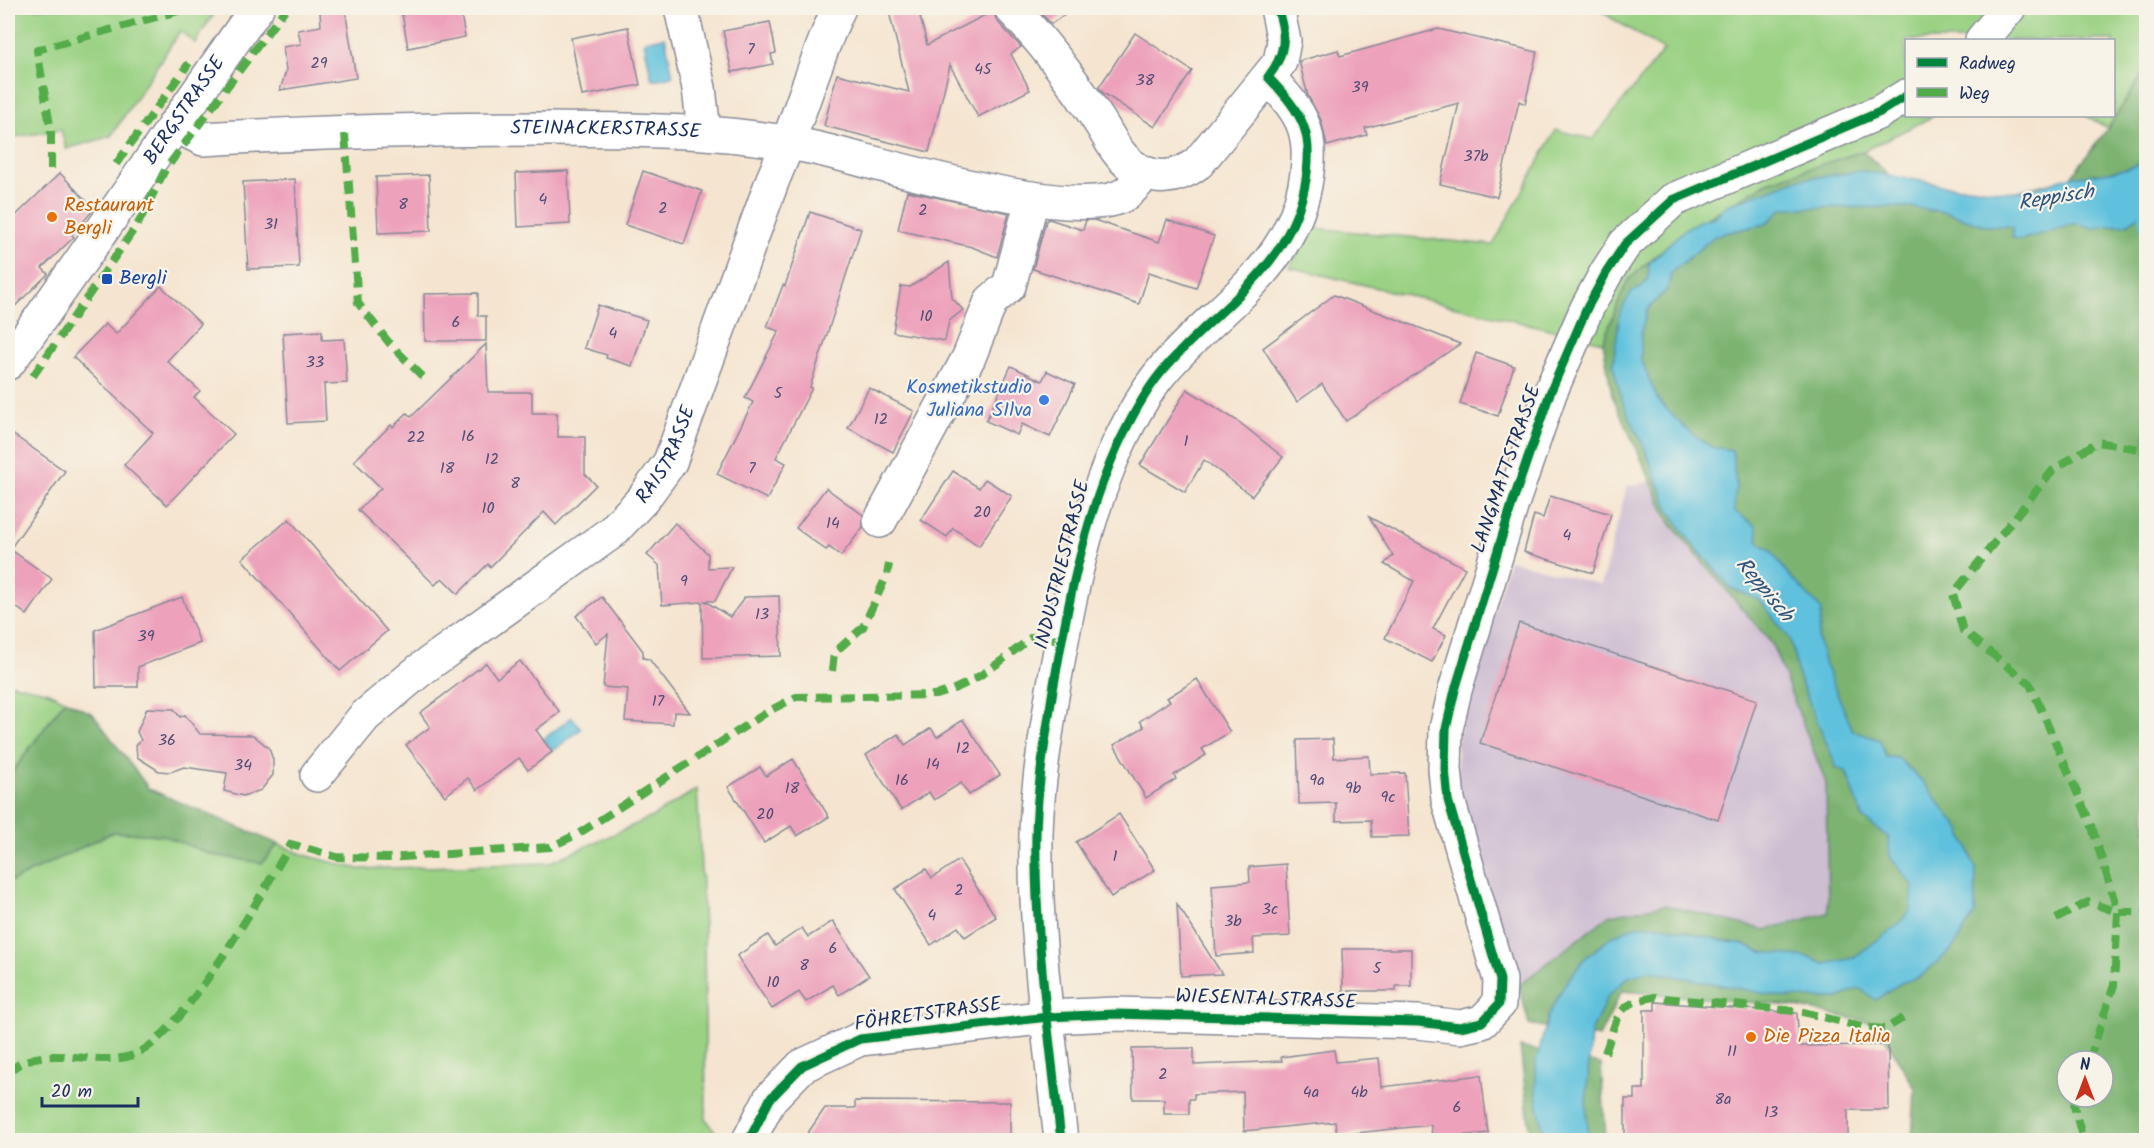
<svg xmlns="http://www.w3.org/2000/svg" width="2154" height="1148" font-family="Kalam,sans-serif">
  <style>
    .industrial { fill: #cebed2 }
    .green { fill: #9ad183; stroke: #5a8070; stroke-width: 1.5 }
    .forest { fill: #7bb371; stroke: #4b7168; stroke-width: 1.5; fill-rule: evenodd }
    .water { fill: #5fc1dd; stroke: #3d789e; stroke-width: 1.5 }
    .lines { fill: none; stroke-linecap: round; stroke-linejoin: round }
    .stream { stroke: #5fc1dd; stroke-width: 9 }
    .building { fill: #eda1bb }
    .minor-casing { stroke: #888a97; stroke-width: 36 }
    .minor { stroke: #fff; stroke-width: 33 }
    .quiet { stroke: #52ab49; stroke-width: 8; stroke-dasharray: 15 8; stroke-linecap: butt }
    .cycleway-casing { stroke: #f7f3e8; stroke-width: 13 }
    .cycleway { stroke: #00873e; stroke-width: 9 }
    .food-dot { fill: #e8710a; stroke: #f7f3e8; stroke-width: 2 }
    .transit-dot { fill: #1a4fb4; stroke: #f7f3e8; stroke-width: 2 }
    .shop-dot { fill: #3f7fe0; stroke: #f7f3e8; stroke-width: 2 }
    .labels { text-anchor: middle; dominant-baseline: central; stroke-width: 4.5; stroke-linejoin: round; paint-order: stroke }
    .number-label { font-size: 16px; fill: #504c75 }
    .street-label { font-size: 20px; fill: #1b2f5e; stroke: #f7f3e8 }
    .food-label { font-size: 20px; fill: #c56008; stroke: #f7f3e8; text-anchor: start }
    .transit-label { font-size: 20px; fill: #164399; stroke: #f7f3e8; text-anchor: start }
    .shop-label { font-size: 20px; fill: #366cbe; stroke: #f7f3e8; text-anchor: end }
    .water-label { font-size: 21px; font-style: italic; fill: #2c547e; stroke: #f7f3e8 }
  </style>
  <rect width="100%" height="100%" fill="#f7f3e8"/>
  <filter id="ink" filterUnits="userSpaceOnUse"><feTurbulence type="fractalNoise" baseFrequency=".0167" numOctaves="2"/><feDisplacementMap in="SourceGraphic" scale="12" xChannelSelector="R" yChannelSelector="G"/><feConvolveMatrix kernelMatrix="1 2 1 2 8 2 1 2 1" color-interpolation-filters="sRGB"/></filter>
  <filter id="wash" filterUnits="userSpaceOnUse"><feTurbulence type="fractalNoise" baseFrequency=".008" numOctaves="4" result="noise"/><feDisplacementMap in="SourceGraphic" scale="24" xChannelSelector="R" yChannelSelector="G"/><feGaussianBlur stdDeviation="1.35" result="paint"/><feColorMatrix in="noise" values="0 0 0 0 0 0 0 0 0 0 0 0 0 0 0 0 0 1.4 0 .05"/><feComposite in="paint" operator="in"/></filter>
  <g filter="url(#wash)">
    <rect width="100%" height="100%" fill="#f5e5d0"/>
    <polygon class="industrial" points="1650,482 1670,523 1772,643 1826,783 1828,913 1765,930 1665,905 1610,915 1519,985 1458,797 1457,743 1509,560 1601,585 1627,486"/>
    <g class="green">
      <polygon points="8,8 218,8 195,43 180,31 111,136 66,149 61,130 8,138"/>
      <polygon points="1595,8 2146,8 2146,69 2108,128 2086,116 2114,116 2114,40 1906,40 1906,116 1934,116 1863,151 1768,182 1627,281 1603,342 1289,267 1313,228 1493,245 1556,130 1593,139 1664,50"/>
      <polygon points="8,683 46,691 65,700 8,778"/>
      <polygon points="697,789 704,927 706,1119 721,1140 8,1140 8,883 113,832 162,835 213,855 262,863 278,844 304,855 359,869 549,863 652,817"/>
    </g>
    <g class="forest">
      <path d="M2146,69V1140H1912L1915,1088L1877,1024L1791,1006L1622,991L1599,1037L1529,1024L1519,985L1610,915L1665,905L1765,930L1828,913L1826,783L1772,644L1670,523L1612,395L1603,342L1627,281L1680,234L1768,182L1863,151L1929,212L2070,178L2108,128ZM2067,1061H2103V1097H2067Z"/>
      <polygon points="65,700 93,714 149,789 278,844 262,863 213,855 162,835 113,832 8,883 8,778"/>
      <polygon points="1520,1047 1601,1064 1606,1140 1531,1140"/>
    </g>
    <g class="water">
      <polygon points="665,37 673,76 652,80 644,41"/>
      <path d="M2146,162V211L2127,224L2093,228L2077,223L2021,240L2012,238L2013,228L2007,226H1987L1945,212L1910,207L1783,208L1766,224L1716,235L1671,273L1668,288L1647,310L1641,332V359L1658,400L1687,430L1711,447L1732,450L1736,484L1734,511L1756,526L1759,543L1770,549L1787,573L1822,610L1818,638L1825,665L1853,731L1880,740L1886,757L1898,758L1922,781L1961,830L1976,869L1975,913L1953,948L1920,977L1901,983L1876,1000L1859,988L1839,998H1815L1782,997L1649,971L1627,978L1608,996L1591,1032L1586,1106L1589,1140H1545L1536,1095V1061L1549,1014L1565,984L1585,958L1613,936L1636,926L1660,925L1723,941L1744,944L1761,952L1808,957L1825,964L1853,958L1898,925L1911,909L1913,885L1890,857L1888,837L1863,818L1846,771L1837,768L1799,678L1790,639L1760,600L1731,588L1690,541L1669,510L1645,448L1623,403L1613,365L1620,312L1632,291L1641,288L1648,279L1649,263L1685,229L1699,221L1716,216L1725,206L1796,180L1863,171L1934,183C1946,188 1953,186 1966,187C1990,189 2004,194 2030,190C2044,187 2057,179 2070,177C2099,173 2118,173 2146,162Z"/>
      <polygon points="572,717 581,729 553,751 544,739"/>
    </g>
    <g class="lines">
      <polyline class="stream" points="2142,203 2146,233"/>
    </g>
    <g id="blocks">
      <g class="building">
        <polygon points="401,8 460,8 465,37 408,48"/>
        <polygon points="888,8 918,8 927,45 993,11 997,21 1021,47 1011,54 1030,90 978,117 950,65 929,152 824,126 837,74 909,92"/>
        <polygon points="1036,8 1073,8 1051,24"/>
        <polygon points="345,9 356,78 280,90 286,71 283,47 301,44 298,30 321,26 320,12"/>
        <polygon points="770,22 776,53 771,54 773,64 732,72 723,31"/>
        <polygon points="628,27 640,85 582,96 571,38"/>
        <polygon points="1438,29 1537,52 1525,104 1519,101 1497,197 1440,184 1459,103 1365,128 1367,135 1327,146 1321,120 1308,96 1299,61 1338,50 1340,56"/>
        <polygon points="1135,33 1192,71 1155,127 1103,93 1099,87"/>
        <polygon points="568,171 570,224 518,227 516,173"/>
        <polygon points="643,171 702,191 684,244 625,225"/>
        <polygon points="60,173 94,209 72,235 74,237 42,268 48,274 8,313 8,223"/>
        <polygon points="429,175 431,231 378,233 376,177"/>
        <polygon points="295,179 299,267 248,269 243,182"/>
        <polygon points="907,191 1009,213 997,257 972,247 898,230"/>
        <polygon points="810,212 861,229 810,387 812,388 776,458 786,463 767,499 717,474 753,402 745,398 779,331 767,327 783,285 785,286"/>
        <polygon points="1049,219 1083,230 1086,220 1094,220 1159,242 1167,220 1214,236 1196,288 1149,272 1139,304 1033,269 1046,221"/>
        <polygon points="949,262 952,298 963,310 949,321 945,341 893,332 901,286 910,287"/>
        <polygon points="161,286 201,324 167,361 200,391 194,397 234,434 167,505 124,465 153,433 73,357 105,324 116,334"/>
        <polygon points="478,293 478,316 486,316 486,341 425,341 424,294"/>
        <polygon points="1334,295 1430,332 1460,344 1346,421 1322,384 1297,402 1263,348"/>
        <polygon points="598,305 647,320 632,366 606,358 607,355 584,348"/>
        <polygon points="322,331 322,340 344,339 347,383 324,384 326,421 288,423 283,333"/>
        <polygon points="486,344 488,392 532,392 532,413 557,413 558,437 585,437 585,474 596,485 556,525 544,512 490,567 488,564 458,594 442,578 435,585 358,510 381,488 354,461 391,425 393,427 407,413 411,417"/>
        <polygon points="1476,353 1514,366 1498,416 1460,404"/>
        <polygon points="1011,366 1042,381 1047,371 1075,384 1050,437 1022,424 1017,435 986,421"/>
        <polygon points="869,388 914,411 893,452 848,428"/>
        <polygon points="1187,389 1239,422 1283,457 1252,496 1204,460 1185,492 1140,465"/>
        <polygon points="8,431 65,471 10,549 52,579 27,615 8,601"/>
        <polygon points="953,471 979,488 985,479 1012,496 979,546 953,528 947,537 921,520"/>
        <polygon points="826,488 863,515 863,527 841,556 829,547 826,550 796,528"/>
        <polygon points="1550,496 1611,514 1593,573 1524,552 1534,515 1543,518"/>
        <polygon points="1369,517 1465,568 1433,629 1446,635 1432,662 1385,638 1414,581 1384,564 1393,556"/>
        <polygon points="289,519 387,631 340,671 242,559"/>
        <polygon points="675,523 708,554 708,568 732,567 715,601 705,601 730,617 745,597 779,596 781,656 703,658 702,602 662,605 659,565 647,555"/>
        <polygon points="182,597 200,643 138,667 138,687 96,687 95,630"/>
        <polygon points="602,597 643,651 643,658 649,659 690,713 674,712 673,724 625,721 628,689 603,687 608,634 596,643 576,616"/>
        <polygon points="1519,623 1757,700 1718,820 1480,743"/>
        <polygon points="520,661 560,712 536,730 552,752 528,770 519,758 477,790 468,778 445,796 406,745 430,727 420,713 486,663 497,678"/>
        <polygon points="1197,679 1230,732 1202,749 1206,755 1174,775 1176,779 1146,798 1114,745 1144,727 1140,721 1170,701 1167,698"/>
        <polygon points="147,708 174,709 180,717 185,715 200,734 253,735 269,748 273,760 273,775 261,790 243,796 224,791 227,773 184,767 170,772 159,771 137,757 136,745 141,740 137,732"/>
        <polygon points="963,720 1000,775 969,795 961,783 934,800 929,792 901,810 866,755 898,734 905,745 931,728 937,737"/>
        <polygon points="1333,739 1334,758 1369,756 1370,774 1405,773 1409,836 1372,837 1371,820 1336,821 1336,803 1299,804 1297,740"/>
        <polygon points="793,759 829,817 797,836 791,826 764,843 728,787 760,767 766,776"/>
        <polygon points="1119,814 1155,870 1111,897 1076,842"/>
        <polygon points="959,860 996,917 965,937 958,927 931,945 895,889 926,869 932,878"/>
        <polygon points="1286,864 1290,936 1253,938 1254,953 1216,956 1212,885 1250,882 1249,867"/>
        <polygon points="1177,904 1222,974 1181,976"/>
        <polygon points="833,921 869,976 839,995 833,985 806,1002 799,992 772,1009 737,956 768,935 775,946 802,928 808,937"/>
        <polygon points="1342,949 1411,949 1411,986 1396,986 1396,991 1343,991"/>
        <polygon points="1655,1002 1797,1013 1799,1046 1888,1045 1889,1110 1848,1110 1848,1140 1625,1140 1625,1099 1635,1099 1635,1089 1644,1089 1644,1010 1655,1010"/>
        <polygon points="1194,1048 1194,1065 1282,1061 1281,1057 1334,1050 1336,1062 1379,1058 1382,1087 1481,1075 1488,1133 1432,1139 1431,1125 1337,1135 1335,1122 1244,1131 1243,1092 1194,1094 1194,1099 1189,1099 1189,1114 1164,1114 1164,1099 1133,1099 1132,1049"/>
        <polygon points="855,1101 1010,1102 1010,1140 803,1140 825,1108 855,1108"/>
      </g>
    </g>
  </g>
  <g filter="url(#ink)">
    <use href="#blocks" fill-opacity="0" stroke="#888a97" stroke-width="1.5"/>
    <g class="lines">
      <defs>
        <g id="minor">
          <polyline points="681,8 699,88 704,132"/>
          <path d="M1011,8C1044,42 1073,81 1099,121C1109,136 1116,154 1131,165C1153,182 1177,179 1198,163L1280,62L1284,41L1277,8"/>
          <polyline points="1982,40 2009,8"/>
          <path id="s1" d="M174,125L203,139C318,132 435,129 550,129C641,130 730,129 819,149C877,162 1079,225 1125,194C1133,189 1139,180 1146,174"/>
          <path id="s2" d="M8,363C94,246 173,125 257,8"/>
          <polyline points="880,521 969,357 991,301 1009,286 1032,200"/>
          <path id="s3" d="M317,775L365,716L420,670L612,532L643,499L670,462L773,179C798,123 813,64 839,8"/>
          <polyline points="749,1140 770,1099 802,1066 860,1039 1048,1017 1115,1014 1418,1022 1460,1027 1482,1022 1499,1004 1500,980 1448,800 1445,769 1446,729 1455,690 1512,504 1550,393 1587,308 1606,273 1625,244 1673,200 1880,112 1906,96"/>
          <path d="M1061,1140C1050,1042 1034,933 1036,834C1037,788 1045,742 1052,696C1066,613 1083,521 1118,445C1129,422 1143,395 1159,375C1211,310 1288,274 1305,185C1315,133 1303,114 1268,77"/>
        </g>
      </defs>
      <use href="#minor" class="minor-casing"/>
      <use href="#minor" class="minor"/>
      <g class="quiet">
        <polyline points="345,134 358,303 390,344 423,377"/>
        <polyline points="116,164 189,63"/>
        <polyline points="51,169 51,131 37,50 189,8"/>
        <polyline points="33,376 139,222 165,170 286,8"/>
        <polyline points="832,671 834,653 863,627 887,575 889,564"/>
        <polyline points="2056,919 2088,902 2118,912 2146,912"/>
        <path d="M1605,1053C1618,1018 1614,1003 1655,997L1803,1012L1862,1027L1885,1029L1903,1018"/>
        <polyline points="2089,1061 2114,985 2118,912 2092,827 2030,684 1963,631 1953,594 2053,470 2097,442 2146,450"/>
        <path d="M8,1073C41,1039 94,1069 134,1055C183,1036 262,892 291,844L337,857L388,858L550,847L578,834L769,711L796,697L936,695C974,685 1001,661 1032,637L1061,640"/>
        <polyline points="2077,1097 2074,1106 2083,1140"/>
      </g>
      <defs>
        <g id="cycleway">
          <polyline points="749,1140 770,1099 802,1066 860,1039 1048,1017 1115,1014 1418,1022 1460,1027 1482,1022 1499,1004 1500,980 1448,800 1445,769 1446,729 1455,690 1512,504 1550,393 1587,308 1606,273 1625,244 1673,200 1880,112 1906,96"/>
          <path d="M1061,1140C1050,1042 1034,933 1036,834C1037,788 1045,742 1052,696C1066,613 1083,521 1118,445C1129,422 1143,395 1159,375C1211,310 1288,274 1305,185C1315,133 1303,114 1268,77C1286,54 1287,35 1277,8"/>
        </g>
      </defs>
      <use href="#cycleway" class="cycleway-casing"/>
      <use href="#cycleway" class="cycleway"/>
    </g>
  </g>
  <g class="food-dot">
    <circle cx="52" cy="217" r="6"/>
    <circle cx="1751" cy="1037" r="6"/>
  </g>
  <rect class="transit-dot" x="101" y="273" width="12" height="12" rx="3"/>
  <circle class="shop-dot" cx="1044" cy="400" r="6"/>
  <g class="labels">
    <g class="number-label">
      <text x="751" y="49">7</text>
      <text x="319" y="63">29</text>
      <text x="983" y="69">45</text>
      <text x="1145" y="80">38</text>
      <text x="1360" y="87">39</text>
      <text x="1476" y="156">37b</text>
      <text x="543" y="199">4</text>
      <text x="403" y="204">8</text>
      <text x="663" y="208">2</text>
      <text x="923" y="210">2</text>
      <text x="271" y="224">31</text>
      <text x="926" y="316">10</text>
      <text x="456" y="322">6</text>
      <text x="613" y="333">4</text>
      <text x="315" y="362">33</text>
      <text x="778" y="393">5</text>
      <text x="881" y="419">12</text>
      <text x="468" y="436">16</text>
      <text x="416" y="437">22</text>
      <text x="1186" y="441">1</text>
      <text x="492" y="459">12</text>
      <text x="447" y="468">18</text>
      <text x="752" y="468">7</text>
      <text x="515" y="483">8</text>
      <text x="488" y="508">10</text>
      <text x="982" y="512">20</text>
      <text x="833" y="523">14</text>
      <text x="1567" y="535">4</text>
      <text x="684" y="581">9</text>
      <text x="762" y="614">13</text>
      <text x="146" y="636">39</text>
      <text x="658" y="701">17</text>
      <text x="167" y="740">36</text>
      <text x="963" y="748">12</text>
      <text x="933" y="764">14</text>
      <text x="243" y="765">34</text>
      <text x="902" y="780">16</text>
      <text x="1317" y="780">9a</text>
      <text x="792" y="788">18</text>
      <text x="1353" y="788">9b</text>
      <text x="1388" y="797">9c</text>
      <text x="765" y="814">20</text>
      <text x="1115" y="856">1</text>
      <text x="959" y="890">2</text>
      <text x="1270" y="909">3c</text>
      <text x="932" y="915">4</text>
      <text x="1233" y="921">3b</text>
      <text x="833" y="948">6</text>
      <text x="804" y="965">8</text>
      <text x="1377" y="968">5</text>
      <text x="773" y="982">10</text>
      <text x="1732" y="1051">11</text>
      <text x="1163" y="1074">2</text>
      <text x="1311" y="1092">4a</text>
      <text x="1359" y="1092">4b</text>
      <text x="1723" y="1099">8a</text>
      <text x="1457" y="1107">6</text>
      <text x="1771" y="1112">13</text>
    </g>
    <g class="street-label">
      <text stroke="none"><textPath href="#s2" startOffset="308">BERGSTRASSE</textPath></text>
      <text stroke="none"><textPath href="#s1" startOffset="435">STEINACKERSTRASSE</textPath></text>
      <text stroke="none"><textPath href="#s3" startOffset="480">RAISTRASSE</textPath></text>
      <text transform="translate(1507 469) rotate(-71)">LANGMATTSTRASSE</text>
      <text transform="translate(1063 565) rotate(-76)">INDUSTRIESTRASSE</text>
      <text transform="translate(1266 1000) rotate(2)">WIESENTALSTRASSE</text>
      <text transform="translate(928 1015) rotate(-8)">FÖHRETSTRASSE</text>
    </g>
    <g class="food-label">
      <text x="64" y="206">Restaurant<tspan x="64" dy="23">Bergli</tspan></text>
      <text x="1763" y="1037">Die Pizza Italia</text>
    </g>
    <g class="transit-label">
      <text x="119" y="279">Bergli</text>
    </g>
    <g class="shop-label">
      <text x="1032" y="388">Kosmetikstudio<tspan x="1032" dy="23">Juliana SIlva</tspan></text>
    </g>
    <g class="water-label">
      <text transform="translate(2056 198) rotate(-9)">Reppisch</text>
      <text transform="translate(1764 590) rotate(50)">Reppisch</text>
    </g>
  </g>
  <rect width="2154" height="1148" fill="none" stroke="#f7f3e8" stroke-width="30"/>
  <rect x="1905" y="39" width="210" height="78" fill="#f7f3e8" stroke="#9fa5b1" stroke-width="1.5"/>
  <rect x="1917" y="58" width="30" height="9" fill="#00873e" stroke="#9fa5b1" stroke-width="1.5"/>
  <text x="1959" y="69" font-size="18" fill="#1b2f5e">Radweg</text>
  <rect x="1917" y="88" width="30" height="9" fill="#52ab49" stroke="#9fa5b1" stroke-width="1.5"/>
  <text x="1959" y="99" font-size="18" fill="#1b2f5e">Weg</text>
  <g transform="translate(2085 1079)"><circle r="28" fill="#f7f3e8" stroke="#9fa5b1" stroke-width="1.5"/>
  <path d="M0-4.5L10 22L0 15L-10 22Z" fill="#c8321e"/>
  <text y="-9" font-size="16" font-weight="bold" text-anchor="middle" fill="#1b2f5e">N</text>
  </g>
  <path d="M42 1097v9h96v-9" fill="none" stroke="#1b2f5e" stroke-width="3"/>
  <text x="51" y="1097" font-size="18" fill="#1b2f5e" stroke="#f7f3e8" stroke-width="4.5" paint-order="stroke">20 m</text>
</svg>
